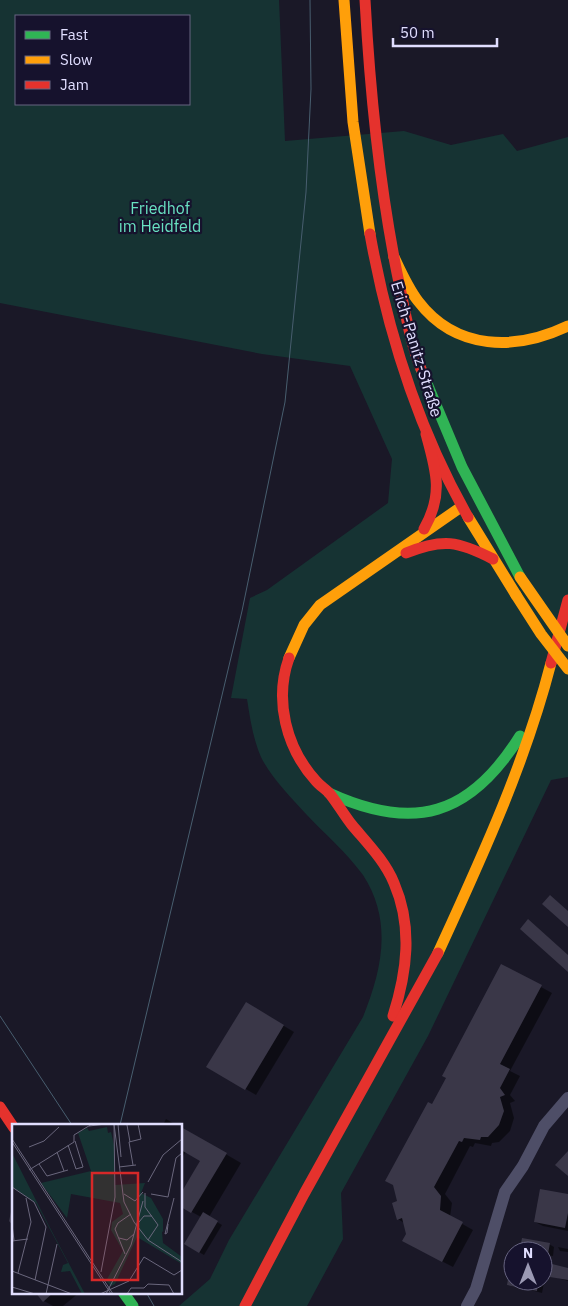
<svg xmlns="http://www.w3.org/2000/svg" width="568" height="1306" font-family="'IBM Plex Sans',sans-serif">
  <style>
    .green { fill: #163333; fill-rule: evenodd }
    .shadow { fill: #0007 }
    .building { fill: #3a3748 }
    .lines { fill: none; stroke-linecap: round; stroke-linejoin: round }
    .street { stroke: #4e4e67; stroke-width: 12 }
    .fast { stroke: #30b455; stroke-width: 11 }
    .slow { stroke: #ff9f0a; stroke-width: 11 }
    .jam { stroke: #e5322d; stroke-width: 11 }
    .tram { stroke: #485e6f; stroke-width: 1 }
    .slow-bridge { stroke: #ff9f0a; stroke-width: 11 }
    .labels { text-anchor: middle; dominant-baseline: central; stroke-width: 4.5; stroke-linejoin: round; paint-order: stroke }
    .park-label { font-size: 16px; fill: #68e1c1; stroke: #16122d }
    .street-label { font-size: 16px; fill: #e1deff; stroke: #16122d }
    .inset-road { fill: none; stroke: #6a677d; stroke-width: 1 }
    .view { fill: #d62828; fill-opacity: 0.15; stroke: #d62828; stroke-width: 2.5 }
    .inset-edge { fill: none; stroke: #e1deff; stroke-width: 2.5 }
  </style>
  <rect width="100%" height="100%" fill="#1a1827"/>
  <path class="green" d="M0,0H279L285,141L404,131L451,145L503,134L517,151L568,137V777L551,780L428,1036L341,1193L343,1239L307,1306H179L210,1279L229,1240L363,1017C382,970 393,921 363,875C347,853 325,834 306,814C292,799 270,776 261,757C253,739 250,718 247,699L231,698L250,598L267,590L388,503L392,459L350,366L262,354L0,303ZM16,16H189V104H16Z"/>
  <g class="shadow">
    <polygon points="541,987 552,993 510,1071 520,1076 510,1095 515,1101 510,1103 514,1118 510,1131 499,1142 492,1143 491,1146 475,1143 473,1147 470,1146 445,1194 452,1203 450,1217 473,1230 453,1267 414,1247 404,1223 398,1219 399,1202 432,1106"/>
    <polygon points="246,1003 294,1032 256,1095 208,1067"/>
    <polygon points="166,1119 176,1125 163,1125"/>
    <polygon points="181,1128 241,1163 209,1217 222,1225 204,1255 185,1244 201,1217 181,1206 202,1161 186,1152 181,1159"/>
    <polygon points="568,1196 568,1231 543,1226 535,1222"/>
    <polygon points="549,1244 554,1247 553,1256 543,1254 543,1251 526,1251 521,1248"/>
    <polygon points="558,1247 568,1249 568,1252 560,1251"/>
    <polygon points="512,1263 513,1281 543,1281 543,1270 546,1272 542,1293 508,1284"/>
    <polygon points="568,1269 568,1281 551,1276"/>
    <polygon points="37,1292 80,1292 63,1306 53,1306 44,1301"/>
  </g>
  <g class="building">
    <polygon points="550,895 568,911 568,927 542,904"/>
    <polygon points="528,919 568,955 568,972 520,929"/>
    <polygon points="501,964 542,985 500,1064 510,1069 500,1088 505,1095 500,1097 504,1111 499,1125 488,1137 481,1137 480,1140 464,1138 462,1142 459,1141 434,1187 441,1196 440,1210 463,1222 442,1262 402,1241 406,1234 402,1218 397,1220 392,1203 397,1201 393,1185 385,1181 428,1102 432,1104 446,1078 442,1076"/>
    <polygon points="246,1002 284,1025 245,1090 206,1067"/>
    <polygon points="181,1127 227,1153 191,1213 181,1207 181,1193 200,1161 181,1150"/>
    <polygon points="568,1151 568,1176 555,1165"/>
    <polygon points="540,1189 568,1194 568,1213 565,1228 534,1222"/>
    <polygon points="13,1203 14,1203 14,1227 9,1221"/>
    <polygon points="203,1212 218,1221 199,1253 184,1244"/>
    <polygon points="522,1238 550,1243 548,1254 543,1251 520,1249"/>
    <polygon points="511,1262 513,1281 538,1281 537,1291 507,1285"/>
    <polygon points="552,1264 568,1268 568,1280 550,1277"/>
    <polygon points="35,1292 54,1292 43,1302"/>
  </g>
  <g class="lines">
    <polyline class="street" points="467,1306 476,1289 505,1192 523,1166 544,1126 568,1098"/>
    <g class="fast">
      <polyline points="421,369 462,467 520,577"/>
      <path d="M329,793C414,832 470,816 520,736"/>
      <polyline points="123,1292 133,1306"/>
    </g>
    <g class="slow">
      <polyline points="344,0 353,122 370,234"/>
      <path d="M394,257C401,272 408,288 418,301C456,351 516,351 568,326"/>
      <polyline points="468,517 516,595"/>
      <polyline points="289,658 304,625 320,605 461,507"/>
      <path d="M438,953C481,859 525,764 551,663"/>
    </g>
    <g class="jam">
      <path d="M365,0C370,92 379,183 397,273C404,306 409,338 421,369"/>
      <path d="M370,234C388,334 418,429 468,517"/>
      <path d="M424,529C444,494 436,470 426,434"/>
      <path d="M406,553C443,538 458,541 493,559"/>
      <path d="M289,658C274,700 286,748 316,781C320,786 326,789 330,794C338,804 344,815 352,825C367,843 385,861 394,883C413,927 407,972 393,1016"/>
      <polyline points="551,663 568,600"/>
      <polyline points="0,1107 14,1128"/>
      <polyline points="245,1306 304,1194 438,953"/>
    </g>
    <g class="tram">
      <polyline points="0,1016 72,1125"/>
      <polyline points="120,1125 242,611 285,402 306,192 311,89 310,0"/>
      <polyline points="146,1292 154,1306"/>
    </g>
    <g class="slow-bridge">
      <polyline points="520,577 568,646"/>
      <polyline points="516,595 541,634 568,669"/>
    </g>
  </g>
  <g class="labels">
    <g class="park-label">
      <text x="160" y="208">Friedhof<tspan x="160" dy="18">im Heidfeld</tspan></text>
    </g>
    <g class="street-label">
      <text transform="translate(417 349) rotate(73)">Erich-Panitz-Straße</text>
    </g>
  </g>
  <g transform="translate(12 1124)">
    <rect width="170" height="170" fill="#1a1827"/>
    <path d="M95,3L96,9L99,8L102,21L103,61L133,59L129,69L139,74L151,95V107L155,105L150,108L151,119L170,133V140L125,113L103,160L99,162L94,157L111,127L99,106L100,98L111,90L108,79L59,70L55,94L29,59L79,47L66,9L75,4L77,7ZM0,29L36,100L73,170H70L58,147L49,148L51,141L56,139L24,79L0,63Z" fill="#163333"/>
    <path class="inset-road" d="M102,0L112,78L122,98L136,116L146,101L133,83V69M106,0L109,33M115,1L118,18M77,2L94,0M0,15L101,170M0,18L99,170M56,21L64,45L71,43L63,17M17,23L32,17L47,3M45,28L52,47M27,40L35,52L56,46M121,41L117,18L129,15L126,0M107,43L124,41M17,46L62,18V11L80,0M136,58L151,31L170,15M0,63L22,78L34,103L23,156M112,70L123,77L131,68M139,70L156,73M156,73L164,34L170,29M127,98L132,92H140M156,100L155,109L153,110L162,74M0,101L2,116M107,114L115,116L122,110M136,116L170,138M0,117L16,115M113,130L103,105L106,99L119,90M0,147L60,170M89,148L103,73L102,0M6,149L19,98L14,74M0,163L23,170M34,170L45,120M88,170L117,157L132,133L162,151L170,146M94,170L119,121L131,77M115,170L119,164H132L136,160L157,161L162,170"/>
    <path class="view" d="M80,49H126V156H80Z"/>
    <rect width="170" height="170" class="inset-edge"/>
  </g>
  <rect x="15" y="15" width="175" height="90" fill="#16122d" stroke="#676481"/>
  <rect x="25" y="31" width="25" height="8" fill="#30b455" stroke="#676481"/>
  <text x="60" y="40" font-size="15" fill="#e1deff">Fast</text>
  <rect x="25" y="56" width="25" height="8" fill="#ff9f0a" stroke="#676481"/>
  <text x="60" y="65" font-size="15" fill="#e1deff">Slow</text>
  <rect x="25" y="81" width="25" height="8" fill="#e5322d" stroke="#676481"/>
  <text x="60" y="90" font-size="15" fill="#e1deff">Jam</text>
  <g transform="translate(528 1266)"><circle r="24" fill="#16122d" stroke="#676481"/>
  <path d="M0-4L9 19L0 12L-9 19Z" fill="#9b99b3"/>
  <text y="-8" font-size="14" font-weight="bold" text-anchor="middle" fill="#e1deff">N</text>
  </g>
  <path d="M393 38v8h104v-8" fill="none" stroke="#e1deff" stroke-width="2.5"/>
  <text x="400" y="38" font-size="15" fill="#e1deff" stroke="#16122d" stroke-width="4" paint-order="stroke">50 m</text>
</svg>
